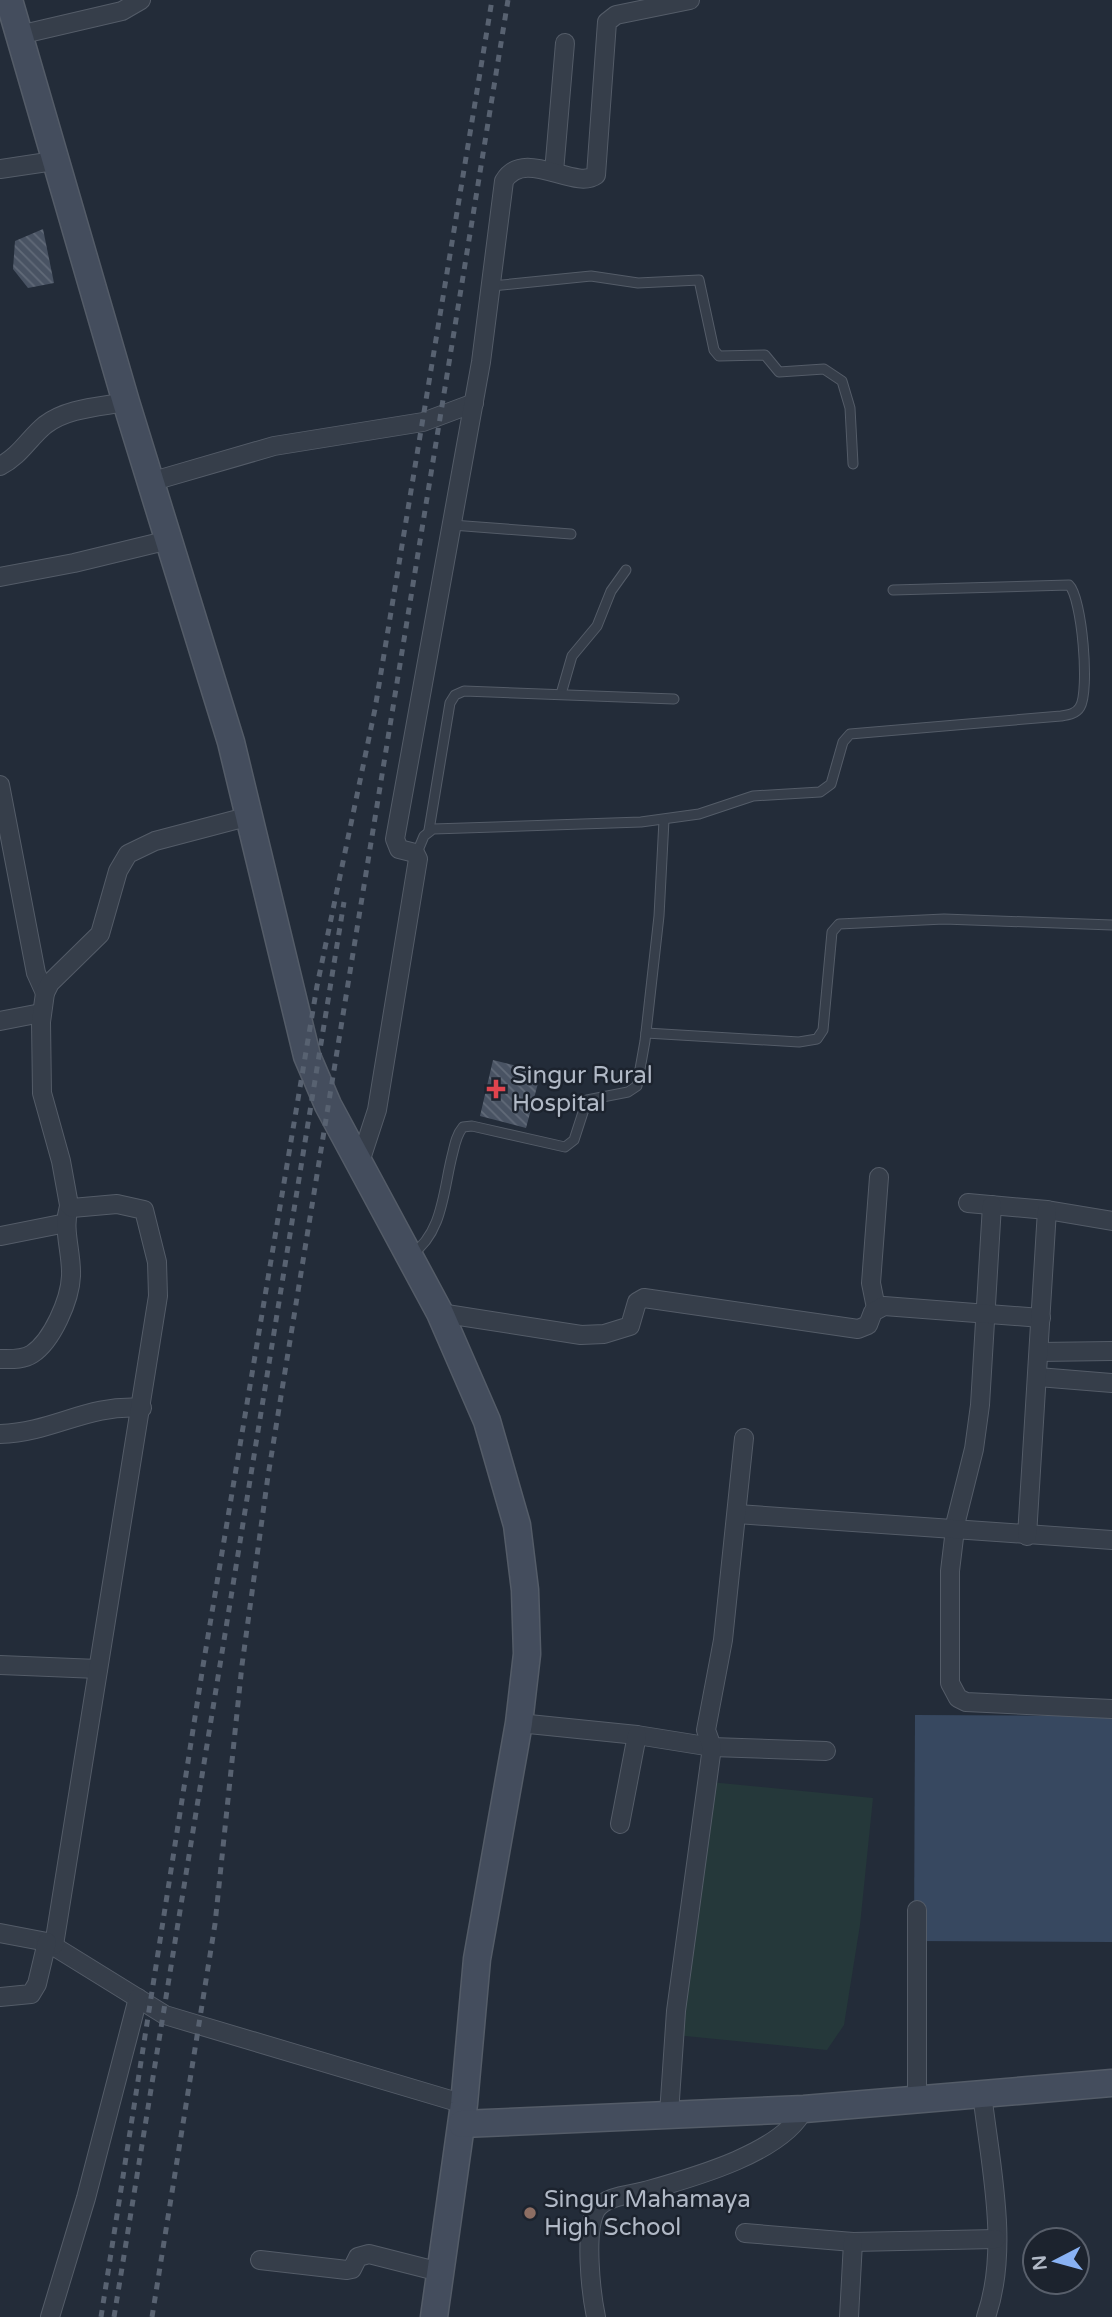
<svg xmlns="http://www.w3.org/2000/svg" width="1112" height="2317" font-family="'Varela Round',sans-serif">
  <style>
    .park { fill: #25383a }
    .water { fill: #374860 }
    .building { fill: url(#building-back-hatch) }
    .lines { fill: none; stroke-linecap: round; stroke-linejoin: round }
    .lane-casing { stroke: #545c68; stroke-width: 11 }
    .street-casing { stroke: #545c68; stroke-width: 20 }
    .secondary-casing { stroke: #545c68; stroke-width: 29 }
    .lane { stroke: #363e4a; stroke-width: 9 }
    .street { stroke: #363e4a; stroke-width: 18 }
    .secondary { stroke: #444d5d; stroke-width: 26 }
    .rail { stroke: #586271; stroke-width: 5; stroke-dasharray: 7 7; stroke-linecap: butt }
    .health-dot { fill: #e0444e; stroke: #1c232e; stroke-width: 2.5 }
    .education-dot { fill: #8d6e63; stroke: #1c232e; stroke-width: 2.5 }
    .labels { text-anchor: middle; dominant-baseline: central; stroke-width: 5; stroke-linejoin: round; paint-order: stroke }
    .poi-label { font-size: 24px; fill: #b1b9c6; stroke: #1c232e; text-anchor: start }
  </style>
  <defs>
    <pattern id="building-back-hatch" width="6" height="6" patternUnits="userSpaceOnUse" patternTransform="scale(1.75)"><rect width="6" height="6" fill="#495363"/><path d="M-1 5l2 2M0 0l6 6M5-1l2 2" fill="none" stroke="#616a78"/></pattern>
  </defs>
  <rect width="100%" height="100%" fill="#232c39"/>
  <polygon class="park" points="700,1781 873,1798 860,1925 844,2025 827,2050 675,2035"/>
  <polygon class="water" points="915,1715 1112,1716 1112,1942 914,1941"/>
  <g class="building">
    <polygon points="43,229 54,283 28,288 13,269 15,241"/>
    <polygon points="493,1060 541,1072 526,1128 480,1116"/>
  </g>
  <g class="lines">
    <defs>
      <g id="lane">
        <polyline points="492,286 591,276 638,283 699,280 714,350 719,356 765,355 779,372 824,369 842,381 850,408 853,464"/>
        <polyline points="452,525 571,534"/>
        <polyline points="561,694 572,656 597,626 611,591 626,570"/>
        <polyline points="429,830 450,703 455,695 464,691 674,699"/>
        <path d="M416,855L424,836L433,829L641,822L699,814L753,796L820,792L831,784L843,742L850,734L1061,716C1068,715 1076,714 1080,707C1090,691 1082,597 1069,585L893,590"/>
        <polyline points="646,1033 799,1042 817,1039 823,1030 832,932 839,924 944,919 1112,925"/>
        <path d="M411,1255C444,1232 443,1189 453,1152C455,1143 457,1134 463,1127L472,1126L565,1147L574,1140L587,1100L628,1092L637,1086L645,1041L659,916L664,820"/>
      </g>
      <g id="street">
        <polyline points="19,35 122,11 141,0"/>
        <polyline points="0,169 54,161"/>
        <polyline points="554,172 565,43"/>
        <path d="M0,466C20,456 29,438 45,425C67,408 99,407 126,402"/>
        <polyline points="150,482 274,446 423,422 474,403"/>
        <polyline points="0,577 74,563 169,540"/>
        <polyline points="0,785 36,973 45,993"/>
        <polyline points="0,1021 41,1013"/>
        <path d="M360,1162L377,1110L418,859L415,853L399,849L395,839L481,362L504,181C524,147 575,191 596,175L607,22L616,15L690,0"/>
        <polyline points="968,1203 1047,1210 1112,1221"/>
        <polyline points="992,1205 980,1405 974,1449 956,1521 950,1571 950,1683 958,1698 966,1702 1112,1709"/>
        <polyline points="1,1236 66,1223"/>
        <polyline points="876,1308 871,1283 879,1177"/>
        <polyline points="440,1313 581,1335 604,1334 630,1326 637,1302 644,1298 858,1329 868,1325 873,1312 884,1306 1041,1318"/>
        <polyline points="1039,1352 1112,1351"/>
        <path d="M0,1359C11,1359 23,1360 32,1354C52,1341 70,1300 71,1276C72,1252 62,1230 69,1206"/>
        <polyline points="1038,1377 1112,1383"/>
        <path d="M0,1434C55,1432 86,1404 142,1408"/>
        <polyline points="737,1514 1112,1540"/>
        <polyline points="1027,1536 1047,1210"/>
        <polyline points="0,1665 98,1669"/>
        <polyline points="519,1723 637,1735 712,1747 826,1751"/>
        <polyline points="620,1824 637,1735"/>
        <polyline points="917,1910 917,2098"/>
        <polyline points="0,1933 47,1942 165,2015 464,2104"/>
        <polyline points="54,1945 158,1296 157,1262 144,1210 117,1204 72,1208 69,1205 61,1161 42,1093 41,1022 45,993 50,983 100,934 118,871 128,854 155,841 250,816"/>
        <polyline points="0,1997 31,1994 37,1984 47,1942"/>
        <path d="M982,2093C990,2164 1010,2248 986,2317"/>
        <polyline points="669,2114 676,2011 712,1747 706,1730 723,1640 744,1438"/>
        <polyline points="745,2233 853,2242 996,2239"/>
        <polyline points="260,2260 347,2270 352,2269 358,2257 369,2254 440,2272"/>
        <polyline points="50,2317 86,2198 138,1998"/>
        <path d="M596,2317C591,2293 584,2231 596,2210C605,2196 630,2195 645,2191C691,2178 783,2153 804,2109"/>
        <polyline points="849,2317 853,2242"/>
      </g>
      <g id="secondary">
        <polyline points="9,0 126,402 231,742 307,1056 328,1105 440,1313 487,1421 517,1525 525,1590 527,1654 519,1723 477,1959 464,2104 434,2317"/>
        <polyline points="462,2124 804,2109 1112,2083"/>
      </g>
    </defs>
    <use href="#lane" class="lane-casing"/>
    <use href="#street" class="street-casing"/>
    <use href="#secondary" class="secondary-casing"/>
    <use href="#lane" class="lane"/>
    <use href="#street" class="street"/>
    <use href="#secondary" class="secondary"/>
    <g class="rail">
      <polyline points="101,2317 203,1666 317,986 375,709 492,0"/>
      <polyline points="114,2317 344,902"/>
      <polyline points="152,2317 215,1924 242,1665 268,1476 508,0"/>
    </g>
  </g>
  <path class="health-dot" d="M492.5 1078.5h7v7h7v7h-7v7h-7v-7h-7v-7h7z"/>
  <circle class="education-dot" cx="530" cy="2213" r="7"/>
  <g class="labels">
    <g class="poi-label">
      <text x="512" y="1075">Singur Rural<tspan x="512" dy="28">Hospital</tspan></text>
      <text x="544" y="2199">Singur Mahamaya<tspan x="544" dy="28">High School</tspan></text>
    </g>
  </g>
  <g transform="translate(1056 2261) rotate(264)"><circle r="33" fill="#1c232e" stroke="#585f6b" stroke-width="2"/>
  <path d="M0-5L12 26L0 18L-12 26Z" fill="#89b2f4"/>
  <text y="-10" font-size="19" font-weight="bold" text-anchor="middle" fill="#b1b9c6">N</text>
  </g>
</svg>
